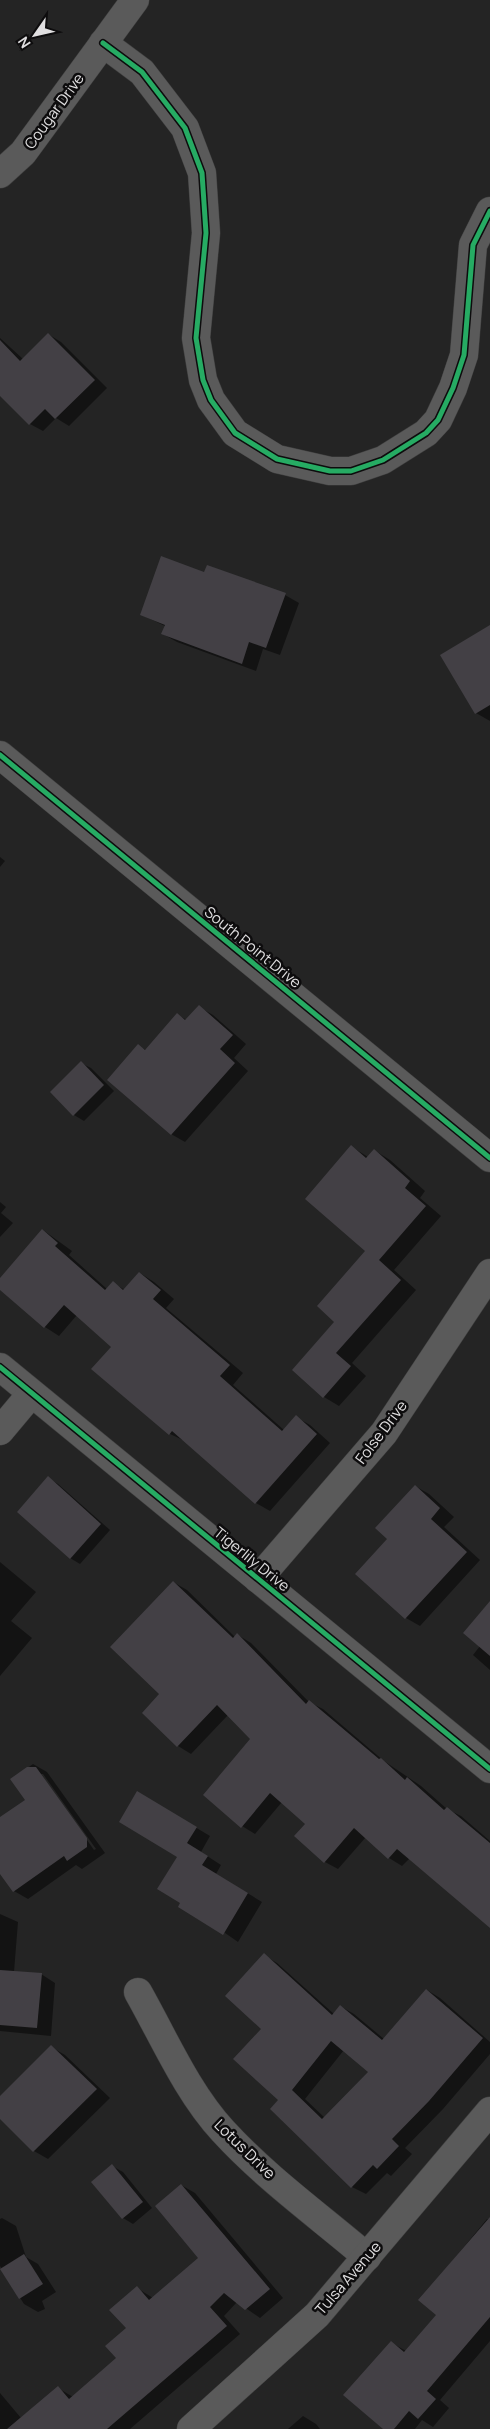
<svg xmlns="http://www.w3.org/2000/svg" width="490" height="2429" font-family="Manrope,sans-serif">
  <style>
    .shadow { fill: #0007; fill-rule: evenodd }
    .building { fill: #434045; fill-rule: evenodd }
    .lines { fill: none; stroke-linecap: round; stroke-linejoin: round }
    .minor-casing { stroke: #3e3e3e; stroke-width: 29 }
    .minor { stroke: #5a5a5a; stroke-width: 28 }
    .cycleway-casing { stroke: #0d0c0d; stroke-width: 8 }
    .cycleway { stroke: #26ab63; stroke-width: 5 }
    .labels { text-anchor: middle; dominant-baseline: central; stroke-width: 5; stroke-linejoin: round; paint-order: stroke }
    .street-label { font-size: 15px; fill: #e0dfe0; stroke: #0d0c0d }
  </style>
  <rect width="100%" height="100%" fill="#242424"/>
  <g class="shadow">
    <polygon points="48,334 61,342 107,388 69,426 56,418 43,431 30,424 0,394 0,338 23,359"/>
    <polygon points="205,574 285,595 299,603 280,655 263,649 256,671 177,642 163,634 165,626 142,615"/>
    <polygon points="490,627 490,721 476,713"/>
    <polygon points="0,857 5,861 0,867"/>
    <polygon points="199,1007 213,1015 246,1044 234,1058 248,1071 185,1142 171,1134 138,1046 146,1050 177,1015 187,1020"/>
    <polygon points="81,1063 91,1068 114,1091 84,1121 74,1115"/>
    <polygon points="352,1147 368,1157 374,1150 390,1160 425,1191 420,1198 441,1216 394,1270 416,1290 352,1363 366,1376 339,1406 324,1397 336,1322 367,1251"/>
    <polygon points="0,1202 6,1207 1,1213 13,1223 0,1237"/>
    <polygon points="43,1230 72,1251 69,1255 107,1289 113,1283 125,1290 140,1273 154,1282 174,1299 166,1308 243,1373 233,1385 284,1430 296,1417 310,1425 330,1443 270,1511 256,1503 185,1441 170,1434 112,1347 77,1315 59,1336 45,1327 0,1288 0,1280"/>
    <polygon points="48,1478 58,1484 110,1530 80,1564 70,1558"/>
    <polygon points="415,1486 429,1494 454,1517 444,1527 480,1560 420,1626 406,1618 357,1573 389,1539"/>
    <polygon points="0,1562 36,1592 11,1621 32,1638 0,1676"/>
    <polygon points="173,1582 187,1590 235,1637 238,1635 251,1643 309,1702 323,1709 384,1761 421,1786 447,1809 461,1816 490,1841 490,1926 410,1858 402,1866 389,1858 366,1837 338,1869 325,1862 307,1824 282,1802 255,1834 242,1826 252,1739 228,1715 191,1754 178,1746 143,1713 161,1694"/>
    <polygon points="490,1603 490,1670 473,1655 480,1646"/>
    <path d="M33,1764L47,1772L105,1853L82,1869L76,1865L28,1899L14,1891L0,1872V1819L27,1800L12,1779ZM40,1774H43L96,1849L94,1850Z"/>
    <polygon points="138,1793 210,1836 201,1852 221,1865 216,1874 262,1902 238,1942 182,1903 178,1856"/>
    <polygon points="0,1914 18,1922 14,1972 41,1974 55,1983 51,2036 0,2031"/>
    <path d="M264,1955L277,1963L334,2014L340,2006L354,2014L384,2039L427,1990L440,1998L490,2042V2054L443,2109L405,2148L412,2154L391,2176L387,2173L366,2194L352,2187L280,2100L263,2028ZM344,2050L370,2072L325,2118L305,2099Z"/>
    <polygon points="51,2047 65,2055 110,2098 48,2159 34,2151 0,2117 0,2098"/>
    <polygon points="112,2166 123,2172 152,2208 133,2224 123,2218 93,2182"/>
    <polygon points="181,2185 195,2193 283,2298 260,2318 237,2302 224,2316 240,2334 130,2429 0,2429 0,2393 21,2418 58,2388 73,2397 117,2359 128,2328 137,2288 153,2298 200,2258"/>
    <polygon points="2,2218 16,2226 26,2257 38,2264 56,2292 42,2301 45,2309 38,2312 24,2304 0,2266 0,2219"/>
    <polygon points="487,2219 490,2221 490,2341 440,2400 449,2408 433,2427 422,2420 415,2429 385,2429 392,2343 406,2351 438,2315 420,2300"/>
    <polygon points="303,2416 316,2424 320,2429 288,2429"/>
  </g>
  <g class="building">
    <polygon points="48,333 95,380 55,419 45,409 29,425 0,396 0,340 20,361"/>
    <polygon points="161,556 204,572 207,565 286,593 266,648 249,642 242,664 161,634 165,625 140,615"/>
    <polygon points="490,625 490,705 475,714 440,655"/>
    <polygon points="199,1005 233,1035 220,1049 235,1063 171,1135 107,1080 138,1044 145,1050 177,1013 185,1020"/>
    <polygon points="81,1061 104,1085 73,1116 50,1092"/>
    <polygon points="351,1145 366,1158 374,1149 410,1181 405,1188 426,1206 379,1260 401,1280 336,1353 351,1366 323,1398 292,1370 334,1322 317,1306 365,1251 305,1199"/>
    <polygon points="42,1229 58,1243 55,1246 105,1290 113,1281 123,1290 139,1272 161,1290 153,1299 230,1365 220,1376 282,1431 296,1415 317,1434 255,1504 172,1431 169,1435 91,1369 111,1347 64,1305 44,1328 0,1290 0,1278"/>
    <polygon points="48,1476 101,1524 70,1559 17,1512"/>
    <polygon points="415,1485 440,1508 431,1519 467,1552 405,1619 355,1574 387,1539 375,1528"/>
    <polygon points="173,1581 233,1638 237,1633 306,1704 309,1700 379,1759 381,1758 405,1780 407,1777 444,1810 447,1807 490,1843 490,1928 397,1849 388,1859 354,1828 324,1863 294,1836 305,1824 270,1793 241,1828 203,1795 250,1739 217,1705 177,1747 142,1713 159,1694 110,1647"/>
    <polygon points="490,1601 490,1656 463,1633"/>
    <polygon points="27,1767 36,1767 87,1838 87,1847 67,1861 64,1856 13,1892 0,1874 0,1817 25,1800 10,1779"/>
    <polygon points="137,1791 197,1827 187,1843 208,1856 202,1865 248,1893 223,1935 178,1907 180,1903 157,1889 177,1857 119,1822"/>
    <path d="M264,1953L332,2015L340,2005L382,2040L426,1989L483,2038L429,2101L392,2139L399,2146L377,2169L373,2165L351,2188L270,2109L278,2100L233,2059L261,2029L225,1996ZM331,2041L368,2072L322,2119L292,2090Z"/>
    <polygon points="0,1970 42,1973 37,2028 0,2025"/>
    <polygon points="51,2045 97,2089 33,2152 0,2119 0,2096"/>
    <polygon points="112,2164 143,2202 122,2219 91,2182"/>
    <polygon points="181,2184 270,2289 245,2310 224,2293 210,2307 227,2326 107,2429 7,2429 58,2386 69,2399 116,2358 105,2346 126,2328 109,2310 137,2286 149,2300 198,2258 155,2206"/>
    <polygon points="490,2217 490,2317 427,2391 436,2399 418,2419 409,2411 394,2429 383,2429 343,2395 391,2341 404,2352 436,2315 418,2300"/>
    <polygon points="24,2254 43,2284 19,2299 0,2269"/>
  </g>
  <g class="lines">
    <defs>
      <g id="minor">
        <polyline points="103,43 142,72 185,128 202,173 206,233 196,338 203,380 211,400 235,433 277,459 330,471 351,471 383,460 426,433 438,420 453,388 464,355 473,245 490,211"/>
        <polyline points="0,174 23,153 135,0"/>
        <polyline points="0,755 490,1158"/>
        <polyline points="0,1367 490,1769"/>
        <polyline points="0,1431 31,1394"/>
        <polyline points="258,1579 384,1433 490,1273"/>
        <path d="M138,1992C164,2038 187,2092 223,2131C266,2178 319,2216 367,2257"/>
        <polyline points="191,2429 317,2315 490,2111"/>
      </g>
    </defs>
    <use href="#minor" class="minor-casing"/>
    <use href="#minor" class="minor"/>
    <defs>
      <g id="cycleway">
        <polyline points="103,43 142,72 185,128 202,173 206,233 196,338 203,380 211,400 235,433 277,459 330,471 351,471 383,460 426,433 438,420 453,388 464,355 473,245 490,211"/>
        <polyline points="0,755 490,1158"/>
        <polyline points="0,1367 490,1769"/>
      </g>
    </defs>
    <use href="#cycleway" class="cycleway-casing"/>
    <use href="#cycleway" class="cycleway"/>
  </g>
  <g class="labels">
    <g class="street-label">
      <text transform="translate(54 111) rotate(-54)">Cougar Drive</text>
      <text transform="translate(253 947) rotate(39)">South Point Drive</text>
      <text transform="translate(381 1432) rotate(-53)">Folse Drive</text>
      <text transform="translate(252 1559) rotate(39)">Tigerlily Drive</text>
      <text transform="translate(245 2149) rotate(44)">Lotus Drive</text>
      <text transform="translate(348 2278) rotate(-49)">Tulsa Avenue</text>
    </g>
  </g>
  <g transform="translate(35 35) rotate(236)" stroke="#0d0c0d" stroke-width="4" paint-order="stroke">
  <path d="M0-4L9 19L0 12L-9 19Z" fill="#e0dfe0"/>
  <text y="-8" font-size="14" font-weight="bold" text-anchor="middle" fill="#e0dfe0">N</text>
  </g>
</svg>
